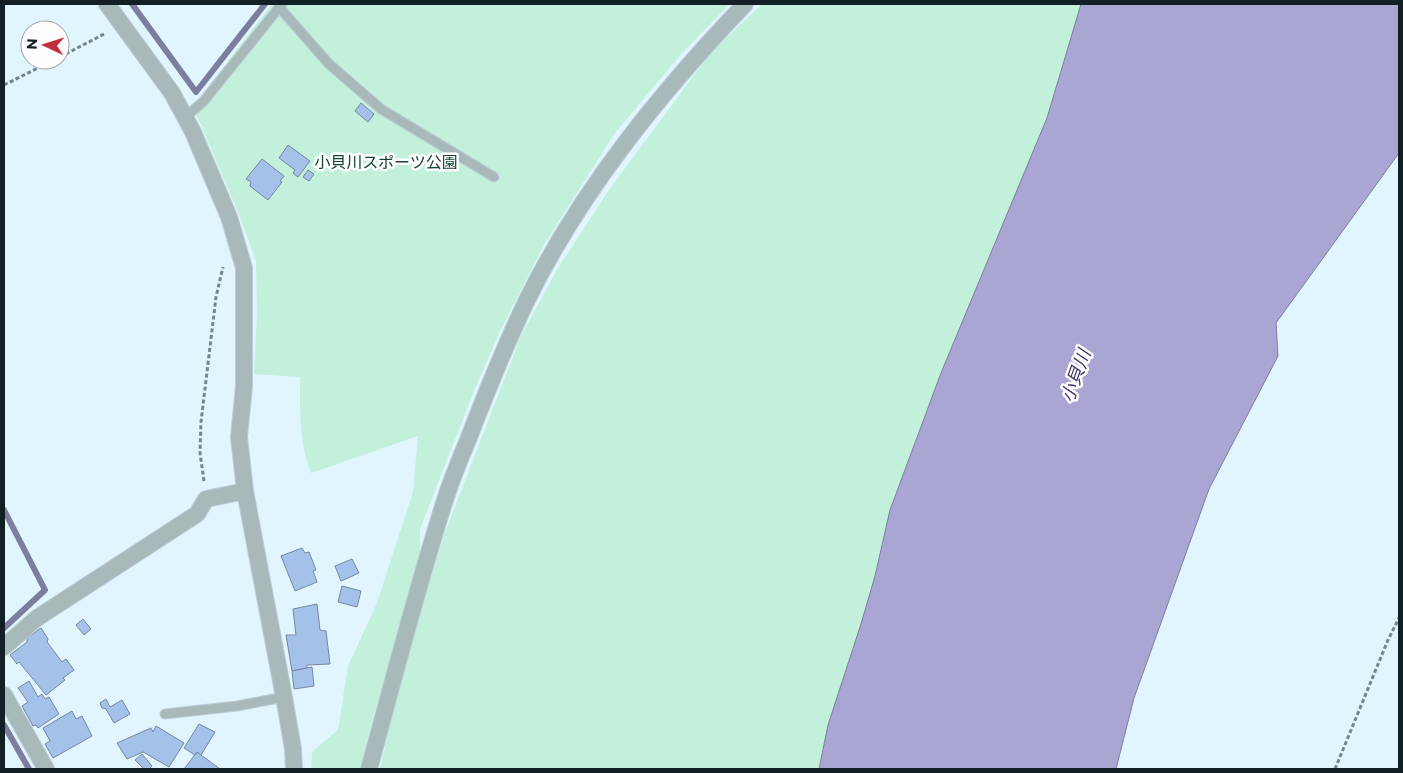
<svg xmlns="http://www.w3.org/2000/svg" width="1403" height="773" font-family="Montserrat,'Noto Sans JP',sans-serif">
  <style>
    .green { fill: #c2f0da }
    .water { fill: #aaa6d4; stroke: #7c7e9f }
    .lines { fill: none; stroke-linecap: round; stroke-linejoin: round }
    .stream { stroke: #7c7e9f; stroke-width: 6 }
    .building { fill: #a4c1ea; stroke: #77879f }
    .service-casing { stroke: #bcced7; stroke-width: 11 }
    .minor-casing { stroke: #bcced7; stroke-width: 18 }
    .path { stroke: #74858c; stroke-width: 3; stroke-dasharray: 4 2.5; stroke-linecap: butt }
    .service { stroke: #a8b9b9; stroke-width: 9 }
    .minor { stroke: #a8b9b9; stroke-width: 16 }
    .labels { text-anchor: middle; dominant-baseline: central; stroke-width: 5; stroke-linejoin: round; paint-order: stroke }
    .park-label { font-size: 16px; fill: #174332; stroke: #fefefe }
    .water-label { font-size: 18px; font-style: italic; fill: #3d336d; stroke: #fefefe }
  </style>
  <rect width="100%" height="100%" fill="#e1f5fe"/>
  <g class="green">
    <path d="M272,4H730L682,53L615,133L545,243L501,329L474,391L420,529V553L371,725L360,769H311L312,752L338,730L348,666L377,603L413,492L418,436L311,473C299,443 300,409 300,377L254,374L257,314L256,261L238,212L192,104L196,103Z"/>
    <polygon points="762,4 1081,4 1047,118 941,373 890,510 875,576 861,624 828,725 819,769 380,769 400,679 444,535 521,336 558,268 609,190 711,52"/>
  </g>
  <polygon class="water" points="1081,4 1399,4 1399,153 1276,323 1278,356 1209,489 1134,698 1116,769 819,769 828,725 861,624 875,576 890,510 941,373 1047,118"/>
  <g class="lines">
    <g class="stream">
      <polyline points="132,4 196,92 265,4"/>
      <polyline points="4,510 45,590 4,628"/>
      <polyline points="4,725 29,769"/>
    </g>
  </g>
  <g class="building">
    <polygon points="361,103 374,114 368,122 355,111"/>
    <polygon points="288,145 310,161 298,177 293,173 295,170 279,158"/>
    <polygon points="262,159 284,176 280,181 282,182 268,200 250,186 251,182 246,179"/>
    <polygon points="308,170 314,174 309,181 303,177"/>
    <polygon points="302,548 305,553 309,552 316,570 313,571 317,582 295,591 281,556"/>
    <polygon points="352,559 359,573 341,581 335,566"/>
    <polygon points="342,586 361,591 357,607 338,602"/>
    <polygon points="317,604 320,630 326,631 330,664 307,665 307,668 292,671 286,635 296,635 293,609"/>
    <polygon points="83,619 91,629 84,635 76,625"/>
    <polygon points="41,628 48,639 47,642 62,662 66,659 74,670 63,678 65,680 46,695 19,662 17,664 10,655 27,642 27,638"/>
    <polygon points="312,667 314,686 294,689 292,671"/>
    <polygon points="29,681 38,697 42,694 45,699 49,697 59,714 38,728 36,725 33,726 22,706 28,702 18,688"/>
    <polygon points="106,699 110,707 122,700 130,714 114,723 106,709 102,708 100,703"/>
    <polygon points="72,711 76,719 82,716 92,736 53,758 45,744 50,741 43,728"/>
    <polygon points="199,724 215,732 201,755 197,752 195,755 184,748"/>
    <polygon points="156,726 184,743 169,767 143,752 127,759 117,743 151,728 153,732"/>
    <polygon points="197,752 201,755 220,769 184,769"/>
    <polygon points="142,754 152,766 149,769 144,769 135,760"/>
  </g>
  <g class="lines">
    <defs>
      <g id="service">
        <polyline points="279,7 329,64 381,109 494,177"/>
        <polyline points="185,117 203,102 282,4"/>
        <polyline points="165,714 237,706 284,697"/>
      </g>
      <g id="minor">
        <polyline points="107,4 172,93 193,132 229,217 244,268 244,386 239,437 245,491 284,697 293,749 294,769"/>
        <polyline points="4,647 37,618 197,514 206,499 245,491"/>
        <polyline points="4,695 46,769"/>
        <path d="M369,769C394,678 417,587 446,497C452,478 460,459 468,440C486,393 505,346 527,300C581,190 661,92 745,4"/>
      </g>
    </defs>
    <use href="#service" class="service-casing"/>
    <use href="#minor" class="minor-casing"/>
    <g class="path">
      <polyline points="60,57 106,33"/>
      <polyline points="4,85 54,60"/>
      <polyline points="204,481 200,453 201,422 216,297 223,267"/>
      <polyline points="1335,769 1388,640 1399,618"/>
    </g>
    <use href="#service" class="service"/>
    <use href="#minor" class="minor"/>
  </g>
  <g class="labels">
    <g class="park-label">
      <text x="386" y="162">小貝川スポーツ公園</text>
    </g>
    <g class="water-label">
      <text transform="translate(1076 376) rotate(-70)">小貝川</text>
    </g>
  </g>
  <rect width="1403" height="773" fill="none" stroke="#121f24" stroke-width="10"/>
  <g transform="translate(45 45) rotate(274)"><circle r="24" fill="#fefefe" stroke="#a0a5a7"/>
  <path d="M0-4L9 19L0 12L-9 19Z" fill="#c0303c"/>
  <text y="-8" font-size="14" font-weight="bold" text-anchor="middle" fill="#121f24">N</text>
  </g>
</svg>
